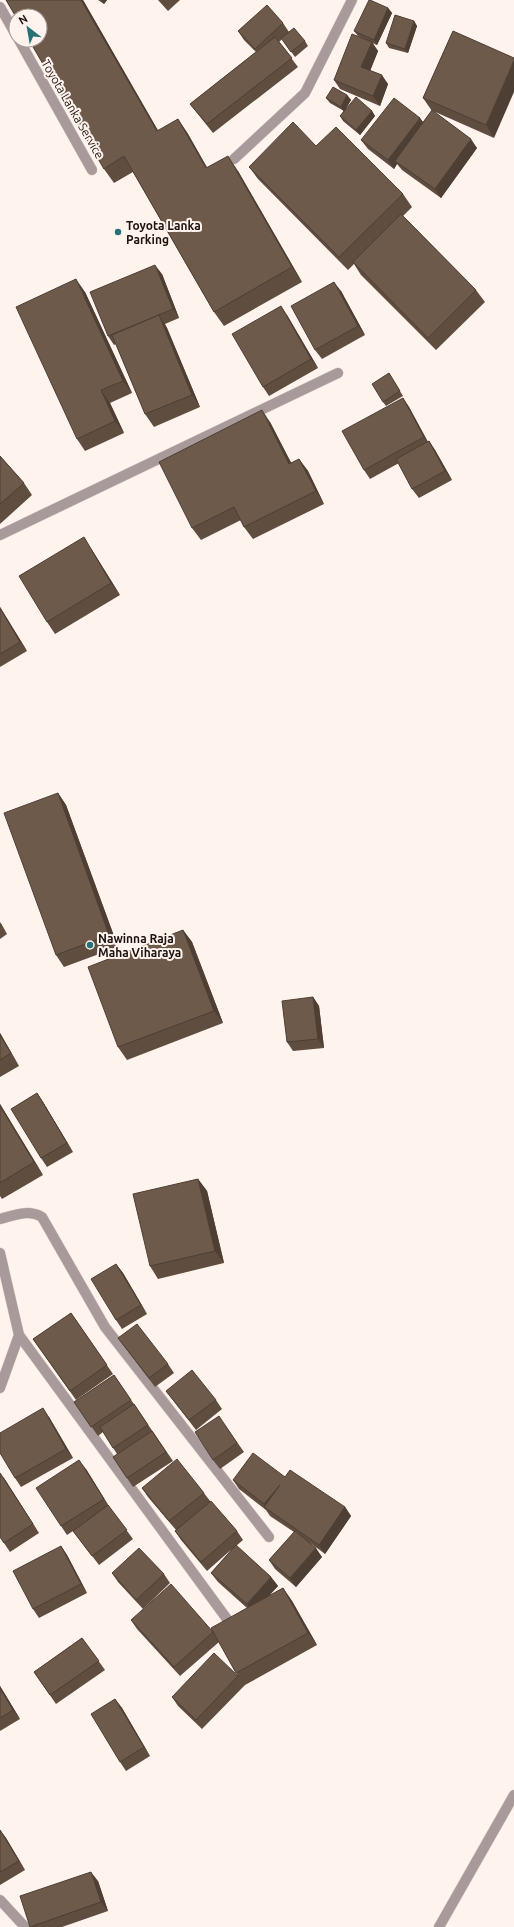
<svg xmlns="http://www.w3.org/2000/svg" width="514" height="1927" font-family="Ubuntu,sans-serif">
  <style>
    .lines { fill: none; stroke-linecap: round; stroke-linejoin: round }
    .minor-casing { stroke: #dbcfca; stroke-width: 11 }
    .minor { stroke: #a89a9a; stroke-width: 10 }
    .wall { fill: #5f4d40 }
    .shaded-wall { fill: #4d3f34 }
    .building { fill: #6e5a4a; stroke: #4d3f34 }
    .poi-dot { fill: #277277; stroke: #fff3ee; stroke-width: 1.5 }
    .labels { text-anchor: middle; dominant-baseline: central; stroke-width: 4; stroke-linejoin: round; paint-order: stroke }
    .street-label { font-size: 12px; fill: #1d130f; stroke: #fff3ee }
    .poi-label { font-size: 12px; font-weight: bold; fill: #1d130f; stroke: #fff3ee; text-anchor: start }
  </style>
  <rect width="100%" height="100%" fill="#fff3ee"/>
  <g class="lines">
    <defs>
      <g id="minor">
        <polyline points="0,7 16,35"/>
        <polyline points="19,40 92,170"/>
        <polyline points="234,159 305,93 352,0"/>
        <polyline points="0,535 338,373"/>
        <path d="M0,1219C15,1215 28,1209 42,1217L105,1327L269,1537"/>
        <polyline points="0,1253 19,1335 0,1388"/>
        <polyline points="19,1335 227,1619"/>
        <polyline points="0,1900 25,1927"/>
        <polyline points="439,1927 514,1795"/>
      </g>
    </defs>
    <use href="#minor" class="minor-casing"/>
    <use href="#minor" class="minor"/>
  </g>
  <g class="wall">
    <polygon points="6,0 83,0 158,131 178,119 188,134 207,168 238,171 302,282 224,326 214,312 133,172 114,183 104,169"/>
    <polygon points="98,0 107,0 104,4"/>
    <polygon points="158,0 180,0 168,11"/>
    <polygon points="388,8 392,13 377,45 372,43 378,51 370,71 388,84 380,106 340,89 334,80 364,39 358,36 354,31"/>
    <polygon points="414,21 417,26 408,53 389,48 386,43"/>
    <polygon points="283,23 289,32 305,41 308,46 295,57 282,39 279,42 298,67 213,133 197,113 190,104 256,52 244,40 238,31"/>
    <polygon points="453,31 494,138 433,111 477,148 441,198 402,170 397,164 394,169 368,149 361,140 420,118 423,122 432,111 423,98"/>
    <polygon points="347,95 351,100 345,110 372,111 375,116 360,135 343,121 340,116 344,111 330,103 326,98"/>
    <polygon points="316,146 403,194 412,207 403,216 476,290 485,302 436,350 361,275 354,264 348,270 258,179 249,167"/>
    <polygon points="162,274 179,318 165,324 167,328 200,407 154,427 145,414 116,344 114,345 108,336"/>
    <polygon points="341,291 365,335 322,359 315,350"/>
    <polygon points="85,292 132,393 110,403 124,433 85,451 77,439"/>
    <polygon points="287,315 318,368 269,396 263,387"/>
    <polygon points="389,373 403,396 386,406 383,402"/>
    <polygon points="403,398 409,407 428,442 429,441 435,450 452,480 419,498 412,489 399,463 370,479 364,470"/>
    <polygon points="270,422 291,463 299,459 308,471 324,504 253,539 244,527 241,520 201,540 192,528"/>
    <polygon points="0,456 24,483 32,495 0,524"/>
    <polygon points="92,550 120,595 55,634 47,622"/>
    <polygon points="0,607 27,651 0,667"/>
    <polygon points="58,793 66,805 118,947 64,967 56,955"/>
    <polygon points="0,922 7,934 0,939"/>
    <polygon points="183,930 192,942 223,1023 127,1060 118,1047"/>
    <polygon points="313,997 319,1006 324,1048 293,1051 287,1042"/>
    <polygon points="0,1033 19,1066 0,1077"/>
    <polygon points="37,1093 43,1102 73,1152 47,1167 41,1158"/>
    <polygon points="0,1104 43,1175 2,1199 0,1196"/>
    <polygon points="198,1179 207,1191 224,1263 158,1279 150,1266"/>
    <polygon points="116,1264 123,1273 147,1314 122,1329 116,1320"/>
    <polygon points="71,1313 113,1374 76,1400 33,1339"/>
    <polygon points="118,1338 168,1364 174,1373 155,1387"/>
    <polygon points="114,1375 173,1461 133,1487 113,1457 117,1454 103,1432 98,1436 74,1402"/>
    <polygon points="166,1391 216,1400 222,1409 196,1430"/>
    <polygon points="49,1417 73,1458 21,1487 15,1478"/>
    <polygon points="225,1425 244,1452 220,1469 213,1460"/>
    <polygon points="86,1469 110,1508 133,1539 99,1565 73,1531 67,1535 61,1526"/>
    <polygon points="285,1477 345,1507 351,1516 325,1554 309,1542 322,1557 296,1587 275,1569 269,1560 294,1532 270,1516 266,1510 239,1489 233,1480"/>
    <polygon points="4,1478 39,1533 10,1552 0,1537"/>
    <polygon points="142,1488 204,1493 210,1501 237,1531 243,1540 236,1546 271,1577 278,1586 268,1597 283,1588 292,1601 317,1645 245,1685 202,1729 178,1706 172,1697 238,1676 219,1642 180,1676 137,1629 131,1620 212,1630 247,1608 218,1582 211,1573 232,1549 207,1571 181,1540 175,1531 176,1530 148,1497"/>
    <polygon points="61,1546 67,1555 87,1593 39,1618 33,1609"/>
    <polygon points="112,1573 164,1574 170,1583 143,1609 118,1582"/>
    <polygon points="82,1638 105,1670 56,1704 34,1672"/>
    <polygon points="0,1686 20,1719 0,1731"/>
    <polygon points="115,1699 122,1708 150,1756 126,1771 120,1762"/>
    <polygon points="0,1830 6,1838 25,1870 0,1885"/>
    <polygon points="98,1881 108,1911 62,1927 31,1927 20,1896"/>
  </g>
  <g class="shaded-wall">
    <polygon points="81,0 83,0 167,146 157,131"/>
    <polygon points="101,0 107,0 104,4"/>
    <polygon points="388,8 392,13 377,45 374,40"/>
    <polygon points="414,21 417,26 408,53 405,49"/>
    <polygon points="372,42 378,51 368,76 361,67"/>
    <polygon points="514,60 514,92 494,138 486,125"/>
    <polygon points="382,75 388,84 380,106 373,96"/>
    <polygon points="347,95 351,100 344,112 341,107"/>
    <polygon points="372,111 375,116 360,135 356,130"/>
    <polygon points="420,118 426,127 395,161 397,164 394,169 388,160"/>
    <polygon points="178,119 188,134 216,183 206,168"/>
    <polygon points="471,139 477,148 441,198 435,189"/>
    <polygon points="228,156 238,171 302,282 292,267"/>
    <polygon points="155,265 162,274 179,318 173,309"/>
    <polygon points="76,279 85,292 132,393 123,381"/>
    <polygon points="334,282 341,291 365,335 358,326"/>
    <polygon points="281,306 287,315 318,368 311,359"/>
    <polygon points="159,315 167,328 200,407 192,395"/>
    <polygon points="101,390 110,403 124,433 115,421"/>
    <polygon points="403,398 409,407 430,446 424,437"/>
    <polygon points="262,410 270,422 298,476 289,464"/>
    <polygon points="429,441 435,450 452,480 445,471"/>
    <polygon points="299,459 308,471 324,504 316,491"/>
    <polygon points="84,537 92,550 120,595 111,583"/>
    <polygon points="0,607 27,651 20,642 0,608"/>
    <polygon points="58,793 66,805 118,947 109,935"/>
    <polygon points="0,922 7,934 1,925"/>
    <polygon points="183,930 192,942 223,1023 214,1011"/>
    <polygon points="313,997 319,1006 324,1048 318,1039"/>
    <polygon points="0,1033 19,1066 11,1053 0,1035"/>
    <polygon points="37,1093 43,1102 73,1152 67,1143"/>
    <polygon points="0,1104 43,1175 34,1162 0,1106"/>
    <polygon points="198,1179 207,1191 224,1263 215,1251"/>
    <polygon points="116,1264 123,1273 147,1314 141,1305"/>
    <polygon points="43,1408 49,1417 73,1458 66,1449"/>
    <polygon points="79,1460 86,1469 110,1508 104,1499"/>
    <polygon points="0,1473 4,1478 39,1533 33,1524"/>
    <polygon points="280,1485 268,1510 264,1504"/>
    <polygon points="345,1507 351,1516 325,1554 319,1545"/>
    <polygon points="61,1546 67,1555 87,1593 81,1584"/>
    <polygon points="316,1548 322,1557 296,1587 290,1578"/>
    <polygon points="271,1577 278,1586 253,1613 247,1604"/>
    <polygon points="283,1588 292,1601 317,1645 308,1633"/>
    <polygon points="0,1686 20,1719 13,1710 0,1688"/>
    <polygon points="115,1699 122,1708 150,1756 144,1747"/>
    <polygon points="0,1830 6,1838 25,1870 19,1861"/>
    <polygon points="91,1872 98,1881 108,1911 101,1902"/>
  </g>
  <g class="building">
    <polygon points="6,0 81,0 157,131 178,119 206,168 228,156 292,267 214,312 124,156 104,169 29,40 40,40 40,16 16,16 16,17"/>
    <polygon points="369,0 370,0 388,8 374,40 354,31"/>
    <polygon points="267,5 283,23 255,49 238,31"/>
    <polygon points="395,15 414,21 405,49 386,43"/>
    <polygon points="294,28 305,41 291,52 281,38"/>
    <polygon points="453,31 514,58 514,60 486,125 423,98"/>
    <polygon points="352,34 372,42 361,67 382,75 373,96 334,80"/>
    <polygon points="275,37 292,58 207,124 190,104"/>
    <polygon points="333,87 347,95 341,107 326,98"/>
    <polygon points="356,97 372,111 356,130 340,116"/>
    <polygon points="394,98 420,118 388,160 361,140"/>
    <polygon points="432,110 471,139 435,189 395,161"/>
    <polygon points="293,122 316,146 336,127 403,194 339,257 249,167"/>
    <polygon points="401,214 476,290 428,338 353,262"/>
    <polygon points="155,265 173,309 108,336 90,292"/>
    <polygon points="76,279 123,381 101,390 115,421 77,439 16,307"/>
    <polygon points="334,282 358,326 315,350 291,306"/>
    <polygon points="281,306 311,359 263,387 232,334"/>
    <polygon points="159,315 192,395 145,414 112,335"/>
    <polygon points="389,373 400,391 383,402 372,384"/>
    <polygon points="403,398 424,437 364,470 342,431"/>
    <polygon points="262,410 289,464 299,459 316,491 244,527 234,507 192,528 159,462"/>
    <polygon points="429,441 445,471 412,489 396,459"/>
    <polygon points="0,456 24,483 0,504"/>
    <polygon points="84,537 111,583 47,622 19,576"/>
    <polygon points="0,608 20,642 0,654"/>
    <polygon points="58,793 109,935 56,955 4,813"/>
    <polygon points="183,930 214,1011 118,1047 88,967"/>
    <polygon points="313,997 318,1039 287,1042 282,1001"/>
    <polygon points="0,1035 11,1053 0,1060"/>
    <polygon points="37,1093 67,1143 41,1158 11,1109"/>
    <polygon points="0,1106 34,1162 0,1183"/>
    <polygon points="198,1179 215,1251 150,1266 133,1194"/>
    <polygon points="116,1264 141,1305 116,1320 91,1279"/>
    <polygon points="71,1313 107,1365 70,1391 33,1339"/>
    <polygon points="137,1324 168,1364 149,1378 118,1338"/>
    <polygon points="192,1370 216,1400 189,1420 166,1391"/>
    <polygon points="114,1375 131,1400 91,1427 74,1402"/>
    <polygon points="134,1404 148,1425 113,1448 100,1427"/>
    <polygon points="43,1408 66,1449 15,1478 0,1453 0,1433"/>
    <polygon points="219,1416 237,1443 213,1460 195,1432"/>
    <polygon points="152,1431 166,1452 127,1478 113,1457"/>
    <polygon points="253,1453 285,1477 290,1470 345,1507 319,1545 264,1507 280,1485 264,1504 233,1480"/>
    <polygon points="177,1459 204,1493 169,1521 142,1488"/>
    <polygon points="79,1460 104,1499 61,1526 36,1488"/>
    <polygon points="0,1473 33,1524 4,1543 0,1537"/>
    <polygon points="211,1501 237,1531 201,1562 175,1531"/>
    <polygon points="108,1505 127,1530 92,1556 73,1531"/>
    <polygon points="295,1531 316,1548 290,1578 269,1560"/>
    <polygon points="236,1545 271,1577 247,1604 211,1573"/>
    <polygon points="61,1546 81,1584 33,1609 13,1571"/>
    <polygon points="139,1548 164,1574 136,1600 112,1573"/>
    <polygon points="171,1584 213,1632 174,1667 131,1620"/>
    <polygon points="283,1588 308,1633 236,1673 211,1628"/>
    <polygon points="82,1638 99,1661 50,1695 34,1672"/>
    <polygon points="214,1653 238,1676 196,1720 172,1697"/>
    <polygon points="0,1688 13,1710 0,1718"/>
    <polygon points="115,1699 144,1747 120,1762 91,1714"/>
    <polygon points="0,1830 19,1861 0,1872"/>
    <polygon points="91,1872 101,1902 30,1927 20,1896"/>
  </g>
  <g class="poi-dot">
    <circle cx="118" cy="232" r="4"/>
    <circle cx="90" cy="945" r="4"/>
  </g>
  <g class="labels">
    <g class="street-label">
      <text transform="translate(73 109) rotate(60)">Toyota Lanka Service</text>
    </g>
    <g class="poi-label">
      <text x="126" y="225">Toyota Lanka<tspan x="126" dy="14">Parking</tspan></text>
      <text x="98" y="938">Nawinna Raja<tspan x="98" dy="14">Maha Viharaya</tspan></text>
    </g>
  </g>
  <g transform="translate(28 28) rotate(329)"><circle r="19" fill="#fff3ee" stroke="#a59995"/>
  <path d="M0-3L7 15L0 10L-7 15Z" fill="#277277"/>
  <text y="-6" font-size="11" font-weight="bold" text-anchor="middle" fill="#1d130f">N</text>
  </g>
</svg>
